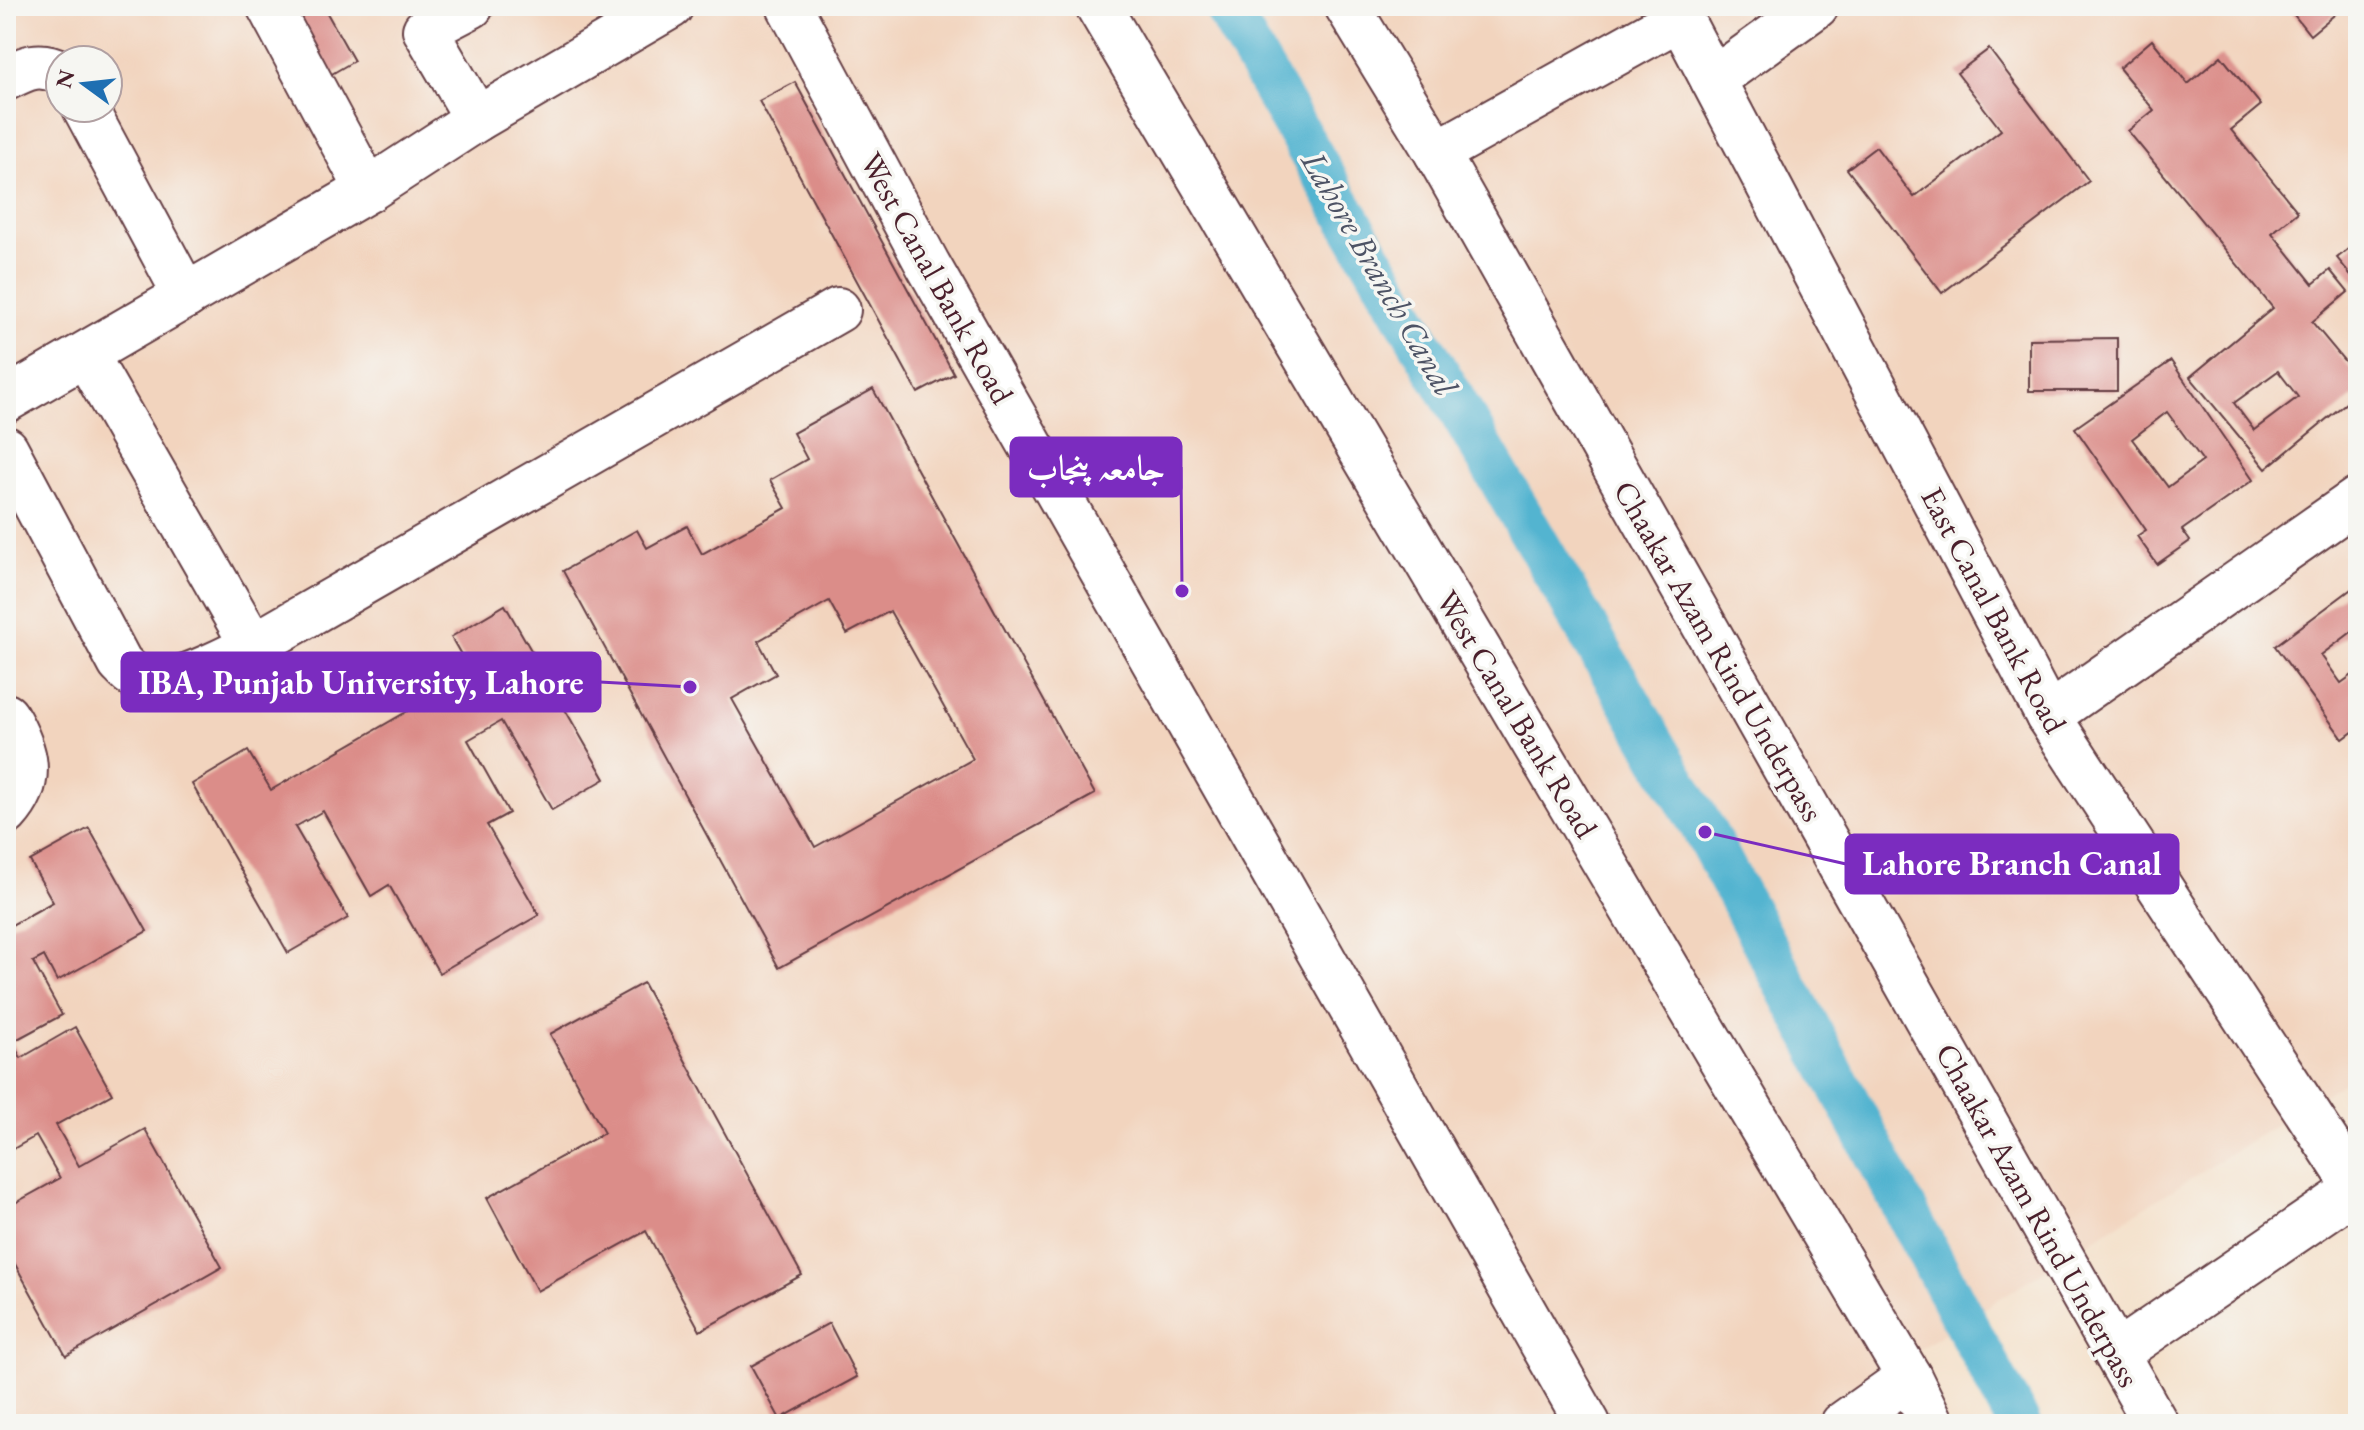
<svg xmlns="http://www.w3.org/2000/svg" width="2364" height="1430" font-family="'EB Garamond',Amiri,serif">
  <style>
    .built { fill: #f2d4be; fill-rule: evenodd }
    .lines { fill: none; stroke-linecap: round; stroke-linejoin: round }
    .canal { stroke: #52b4d0; stroke-width: 44 }
    .building { fill: #db8d89; fill-rule: evenodd }
    .minor-casing { stroke: #643c43; stroke-width: 48 }
    .highway-casing { stroke: #643c43; stroke-width: 48 }
    .minor { stroke: #fff; stroke-width: 44 }
    .highway { stroke: #fff; stroke-width: 44 }
    .labels { text-anchor: middle; dominant-baseline: central; stroke-width: 7; stroke-linejoin: round; paint-order: stroke }
    .street-label { font-size: 32px; fill: #4a1f2b; stroke: #f6f6f2 }
    .water-label { font-size: 34px; font-style: italic; fill: #4d5365; stroke: #f6f6f2 }
    .leader { fill: none; stroke: #7b2cbf; stroke-width: 3 }
    .callout-dot { fill: #7b2cbf; stroke: #f6f6f2; stroke-width: 3 }
    .callout { fill: #7b2cbf; stroke: #7b2cbf; stroke-width: 3 }
    .callout-label { font-size: 34px; text-anchor: middle; font-weight: bold; fill: #fff }
  </style>
  <rect width="100%" height="100%" fill="#f6f6f2"/>
  <filter id="ink" filterUnits="userSpaceOnUse"><feTurbulence type="fractalNoise" baseFrequency=".0125" numOctaves="2"/><feDisplacementMap in="SourceGraphic" scale="16" xChannelSelector="R" yChannelSelector="G"/><feConvolveMatrix kernelMatrix="1 2 1 2 8 2 1 2 1" color-interpolation-filters="sRGB"/></filter>
  <filter id="wash" filterUnits="userSpaceOnUse"><feTurbulence type="fractalNoise" baseFrequency=".006" numOctaves="4" result="noise"/><feDisplacementMap in="SourceGraphic" scale="32" xChannelSelector="R" yChannelSelector="G"/><feGaussianBlur stdDeviation="1.8" result="paint"/><feColorMatrix in="noise" values="0 0 0 0 0 0 0 0 0 0 0 0 0 0 0 0 0 1.4 0 .05"/><feComposite in="paint" operator="in"/></filter>
  <g filter="url(#wash)">
    <rect width="100%" height="100%" fill="#f4e0c9"/>
    <path class="built" d="M6,6H2358V1073L1800,1424H6ZM60,60H108V108H60Z"/>
    <g class="lines">
      <polyline class="canal" points="1225,6 1705,832 2019,1424"/>
    </g>
    <g id="blocks">
      <g class="building">
        <polygon points="291,6 323,6 354,61 330,75"/>
        <polygon points="2287,6 2345,6 2310,35"/>
        <path d="M2152,40L2188,84L2221,56L2261,105L2231,130L2298,212L2272,233L2313,284L2330,270L2348,292L2312,322L2358,377V393L2266,469L2190,377L2273,308L2128,131L2154,110L2119,68ZM2278,371L2298,397L2254,430L2234,403Z"/>
        <polygon points="1989,49 2089,181 1942,293 1847,169 1876,147 1914,197 2001,130 1957,73"/>
        <polygon points="795,82 954,374 918,393 759,101"/>
        <polygon points="2358,241 2358,284 2337,258"/>
        <polygon points="2117,338 2117,391 2029,391 2029,339"/>
        <path d="M2171,361L2253,480L2182,530L2190,541L2157,564L2137,536L2146,530L2075,428ZM2167,412L2203,461L2168,487L2132,439Z"/>
        <path d="M873,389L1095,794L779,968L563,571L637,530L647,548L687,526L702,554L786,508L770,480L807,459L793,433ZM829,601L847,634L890,611L973,759L815,847L732,699L776,674L758,641Z"/>
        <polygon points="2358,584 2358,627 2321,655 2341,683 2358,671 2358,728 2343,739 2275,646"/>
        <polygon points="505,605 605,779 552,810 501,721 468,740 509,813 487,825 539,915 439,973 389,885 371,896 323,811 295,827 348,918 288,953 192,784 248,751 271,790 472,674 451,637"/>
        <polygon points="89,828 147,931 57,981 44,956 33,962 62,1015 12,1042 21,1058 75,1027 112,1094 56,1125 79,1166 145,1129 222,1267 66,1356 6,1248 6,1208 60,1178 36,1136 6,1153 6,928 53,902 30,861"/>
        <polygon points="643,983 802,1275 700,1331 646,1231 537,1291 487,1198 604,1133 550,1034"/>
        <polygon points="829,1323 857,1377 780,1419 751,1366"/>
      </g>
    </g>
  </g>
  <g filter="url(#ink)">
    <use href="#blocks" fill-opacity="0" stroke="#643c43" stroke-width="2"/>
    <g class="lines">
      <defs>
        <g id="minor">
          <polyline points="269,6 368,190"/>
          <polyline points="471,6 425,30 477,119"/>
          <polyline points="789,6 928,265 1588,1424"/>
          <polyline points="1674,6 2048,716 2358,1190"/>
          <path d="M6,78C26,68 39,61 60,72"/>
          <polyline points="1713,80 1816,6"/>
          <polyline points="85,108 186,296"/>
          <polyline points="1437,153 1681,17"/>
          <polyline points="86,355 253,646"/>
          <polyline points="6,400 368,190 477,119 671,6"/>
          <path d="M6,449L120,663C126,669 132,676 140,679C169,692 224,659 253,646L838,310"/>
          <path d="M6,716C26,750 36,780 6,813"/>
          <polyline points="2048,716 2358,499"/>
          <polyline points="2117,1353 2358,1188"/>
          <polyline points="1843,1424 1909,1377"/>
        </g>
        <g id="highway">
          <polyline points="1098,6 1909,1377 1932,1424"/>
          <polyline points="1347,6 1437,153 2156,1424"/>
        </g>
      </defs>
      <use href="#minor" class="minor-casing"/>
      <use href="#highway" class="highway-casing"/>
      <use href="#minor" class="minor"/>
      <use href="#highway" class="highway"/>
    </g>
  </g>
  <g class="labels">
    <g class="street-label">
      <text transform="translate(937 278) rotate(61)">West Canal Bank Road</text>
      <text transform="translate(1994 610) rotate(62)">East Canal Bank Road</text>
      <text transform="translate(1719 651) rotate(60)">Chaakar Azam Rind Underpass</text>
      <text transform="translate(1517 714) rotate(59)">West Canal Bank Road</text>
      <text transform="translate(2038 1215) rotate(61)">Chaakar Azam Rind Underpass</text>
    </g>
    <g class="water-label">
      <text transform="translate(1380 273) rotate(60)">Lahore Branch Canal</text>
    </g>
  </g>
  <path class="leader" d="M1182 591L1181 467M690 687L600 682M1705 832L1846 864"/>
  <g class="callout-dot">
    <circle cx="1182" cy="591" r="8"/>
    <circle cx="690" cy="687" r="8"/>
    <circle cx="1705" cy="832" r="8"/>
  </g>
  <g class="callout">
    <rect x="1011" y="438" width="170" height="58" rx="8"/>
    <rect x="122" y="653" width="478" height="58" rx="8"/>
    <rect x="1846" y="835" width="332" height="58" rx="8"/>
  </g>
  <g class="callout-label">
    <text x="1096" y="479">جامعہ پنجاب</text>
    <text x="361" y="694">IBA, Punjab University, Lahore</text>
    <text x="2012" y="875">Lahore Branch Canal</text>
  </g>
  <rect width="2364" height="1430" fill="none" stroke="#f6f6f2" stroke-width="32"/>
  <g transform="translate(84 84) rotate(285)"><circle r="38" fill="#f6f6f2" stroke="#b1a0a2" stroke-width="2"/>
  <path d="M0-6L14 30L0 20L-14 30Z" fill="#1f6fb2"/>
  <text y="-12" font-size="22" font-weight="bold" text-anchor="middle" fill="#4a1f2b">N</text>
  </g>
</svg>
